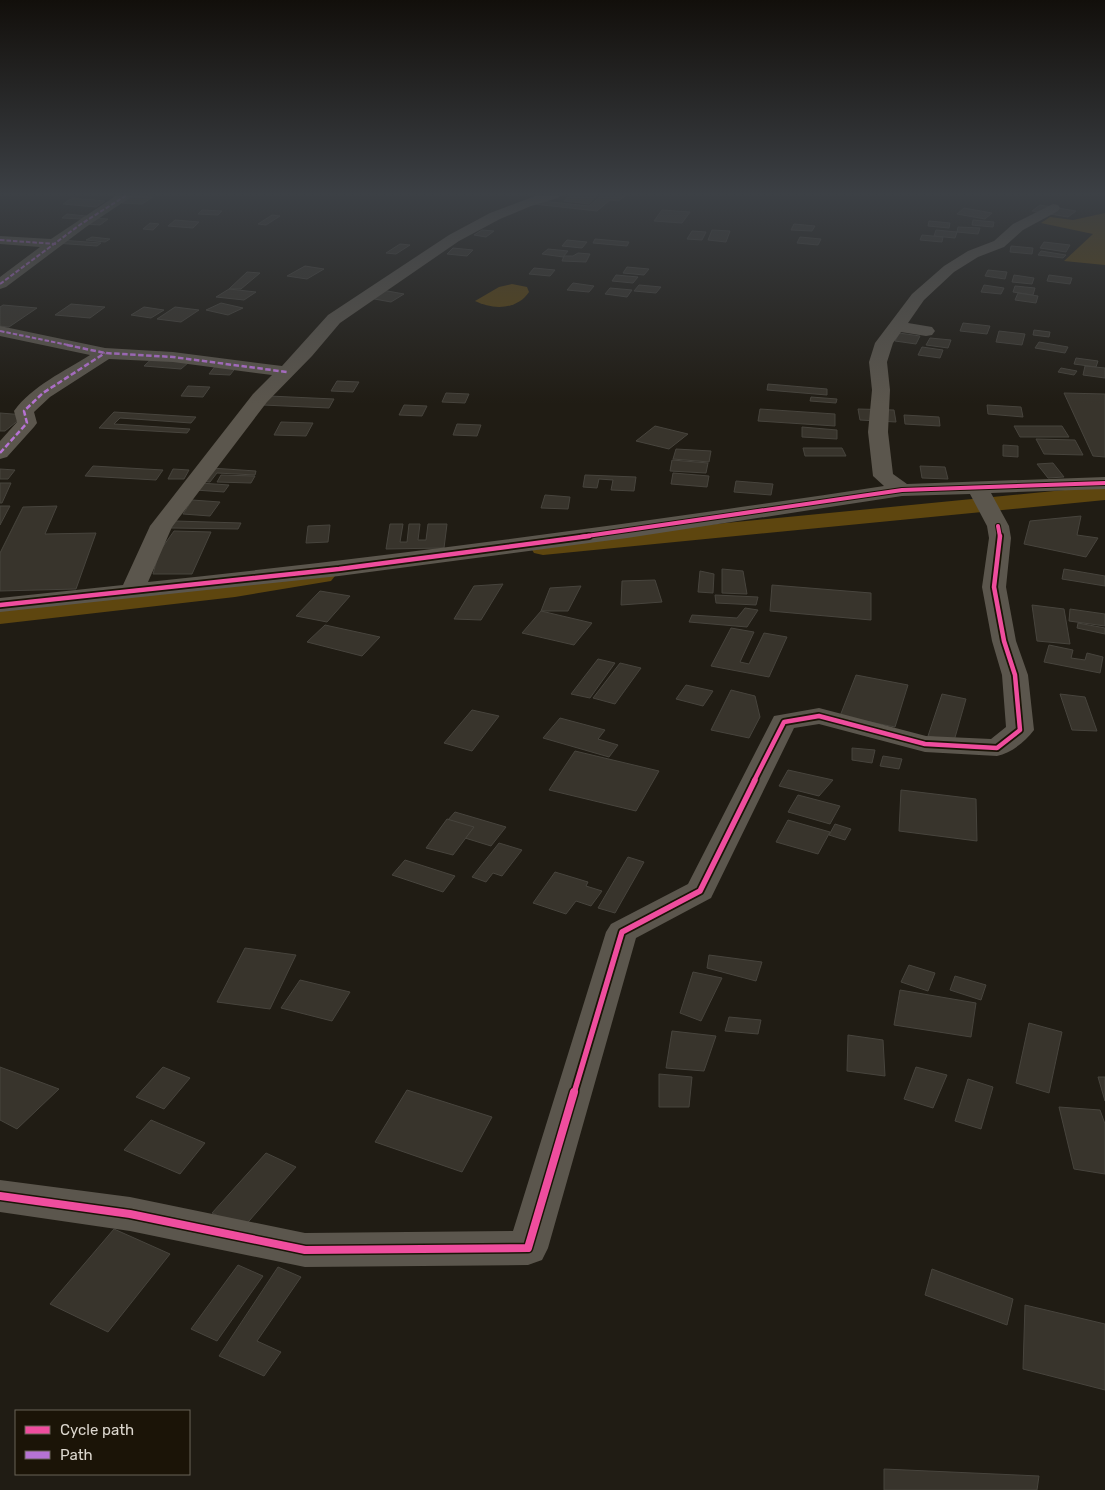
<svg xmlns="http://www.w3.org/2000/svg" width="1105" height="1490" font-family="Rubik,sans-serif">
  <style>
    .water { fill: #5e460f }
    .lines { fill: none; stroke-linecap: round; stroke-linejoin: round }
    .canal { fill: #5e460f; fill-rule: evenodd }
    .building { fill: #38342c; stroke: #47443d }
    .minor { fill: #5b564d; fill-rule: evenodd }
    .quiet-far1 { stroke: #b673d3; stroke-width: 2; stroke-dasharray: 4.5 2; stroke-linecap: butt }
    .quiet { stroke: #b673d3; stroke-width: 2.5; stroke-dasharray: 5.5 2.5; stroke-linecap: butt }
    .cycleway-far3-casing { stroke: #1b1407; stroke-width: 6 }
    .cycleway-far2-casing { stroke: #1b1407; stroke-width: 8 }
    .cycleway-far1-casing { stroke: #1b1407; stroke-width: 9 }
    .cycleway-casing { stroke: #1b1407; stroke-width: 11 }
    .cycleway-far3 { stroke: #ef4d9e; stroke-width: 4 }
    .cycleway-far2 { stroke: #ef4d9e; stroke-width: 4.5 }
    .cycleway-far1 { stroke: #ef4d9e; stroke-width: 5.5 }
    .cycleway { stroke: #ef4d9e; stroke-width: 8 }
  </style>
  <rect width="100%" height="100%" fill="#201c14"/>
  <g class="water">
    <polygon points="1105,213 1105,265 1064,261 1093,234 1041,223 1050,217 1073,220"/>
    <path d="M512,284L527,287L529,292C517,310 493,310 475,301L499,287Z"/>
  </g>
  <g class="lines">
    <g class="canal">
      <polygon points="1105,486 1105,500 543,555 534,553 531,548 534,543 543,541"/>
      <polygon points="322,568 331,571 335,576 331,581 235,597 0,624 0,608 235,581"/>
    </g>
  </g>
  <g class="building">
    <polygon points="571,195 597,195 589,204 564,201"/>
    <polygon points="602,195 625,196 618,201 610,200 597,211 534,204 541,201 589,206"/>
    <polygon points="133,196 153,197 142,204 122,203"/>
    <polygon points="72,198 105,201 96,207 63,204"/>
    <polygon points="1040,205 1076,211 1068,217 1032,211"/>
    <polygon points="964,208 992,213 985,219 957,214"/>
    <polygon points="202,210 222,211 218,215 198,214"/>
    <polygon points="662,210 690,212 682,223 654,221"/>
    <polygon points="67,214 86,216 81,219 62,218"/>
    <polygon points="272,215 280,216 266,225 258,224"/>
    <polygon points="93,218 108,219 100,225 85,224"/>
    <polygon points="175,220 199,222 193,228 168,226"/>
    <polygon points="973,220 994,222 993,227 972,225"/>
    <polygon points="929,221 950,223 949,228 928,226"/>
    <polygon points="150,223 159,224 153,230 143,229"/>
    <polygon points="794,224 815,226 812,231 791,230"/>
    <polygon points="958,227 980,228 978,234 957,232"/>
    <polygon points="482,230 494,231 486,237 474,235"/>
    <polygon points="712,230 730,231 726,242 708,240"/>
    <polygon points="936,230 957,232 955,238 934,236"/>
    <polygon points="692,231 706,232 702,240 687,239"/>
    <polygon points="922,235 943,237 942,242 920,240"/>
    <polygon points="92,237 110,239 105,242 86,240"/>
    <polygon points="800,237 821,239 818,245 797,243"/>
    <polygon points="595,239 629,242 627,246 593,243"/>
    <polygon points="60,240 101,243 97,246 55,243"/>
    <polygon points="567,240 587,242 582,248 562,246"/>
    <polygon points="1044,242 1070,245 1066,252 1040,248"/>
    <polygon points="400,244 410,245 396,254 386,253"/>
    <polygon points="1011,246 1033,248 1032,254 1010,252"/>
    <polygon points="453,248 473,250 467,256 447,254"/>
    <polygon points="548,249 568,251 563,257 542,254"/>
    <polygon points="1041,251 1066,255 1063,258 1038,255"/>
    <polygon points="578,253 590,254 586,262 562,261 564,256 573,256"/>
    <polygon points="305,266 324,269 307,279 287,276"/>
    <polygon points="627,267 649,269 644,275 623,273"/>
    <polygon points="534,268 555,270 550,276 529,274"/>
    <polygon points="988,270 1007,272 1005,279 985,276"/>
    <polygon points="247,272 260,273 241,289 229,289"/>
    <polygon points="616,275 638,277 633,283 612,281"/>
    <polygon points="1014,275 1034,278 1032,284 1012,282"/>
    <polygon points="1049,275 1072,278 1070,284 1047,281"/>
    <polygon points="573,283 594,286 589,292 567,290"/>
    <polygon points="639,285 661,287 656,293 634,291"/>
    <polygon points="984,285 1004,288 1001,294 981,292"/>
    <polygon points="1015,286 1035,288 1033,295 1013,292"/>
    <polygon points="610,288 632,290 627,297 605,294"/>
    <polygon points="229,289 256,292 244,300 216,297"/>
    <polygon points="382,290 404,294 391,302 369,298"/>
    <polygon points="1018,293 1038,296 1036,303 1015,300"/>
    <polygon points="221,303 243,308 228,315 206,310"/>
    <polygon points="71,304 105,307 90,318 55,315"/>
    <polygon points="3,305 37,308 9,327 0,326 0,307"/>
    <polygon points="144,307 164,310 151,318 131,315"/>
    <polygon points="175,307 199,310 181,322 157,319"/>
    <polygon points="963,323 990,326 987,334 960,331"/>
    <polygon points="1034,330 1050,332 1049,337 1033,335"/>
    <polygon points="999,331 1025,334 1022,345 996,342"/>
    <polygon points="899,333 920,336 916,344 895,341"/>
    <polygon points="930,338 951,340 948,348 926,345"/>
    <polygon points="1039,342 1068,347 1065,353 1035,348"/>
    <polygon points="922,347 943,350 940,358 918,355"/>
    <polygon points="159,352 196,356 181,369 144,366"/>
    <polygon points="1076,358 1098,361 1096,367 1074,364"/>
    <polygon points="216,365 237,366 230,375 209,374"/>
    <polygon points="1085,366 1105,368 1105,378 1083,375"/>
    <polygon points="1061,368 1077,371 1074,375 1058,372"/>
    <polygon points="337,381 359,382 353,392 331,391"/>
    <polygon points="768,384 827,389 827,395 767,390"/>
    <polygon points="188,386 210,387 203,397 181,396"/>
    <polygon points="446,393 469,394 465,403 442,402"/>
    <polygon points="1064,393 1105,394 1105,457 1093,456"/>
    <polygon points="269,396 334,399 329,408 263,405"/>
    <polygon points="811,397 837,399 836,403 810,401"/>
    <polygon points="404,405 427,406 422,416 399,415"/>
    <polygon points="987,405 1021,407 1023,417 988,414"/>
    <polygon points="760,409 835,414 835,426 758,421"/>
    <polygon points="858,409 894,410 896,422 860,420"/>
    <polygon points="114,412 196,417 191,423 120,418 114,424 190,429 187,433 99,428"/>
    <polygon points="0,413 25,415 5,431 0,431"/>
    <polygon points="904,415 939,417 940,426 905,424"/>
    <polygon points="281,422 313,423 306,436 274,435"/>
    <polygon points="457,424 481,425 477,436 453,435"/>
    <polygon points="655,426 688,434 669,449 636,441"/>
    <polygon points="1014,426 1062,426 1069,437 1020,437"/>
    <polygon points="802,427 837,430 837,439 802,437"/>
    <polygon points="1036,439 1075,440 1083,455 1044,454"/>
    <polygon points="1003,445 1018,446 1018,457 1003,456"/>
    <polygon points="803,448 842,448 846,456 805,456"/>
    <polygon points="676,449 711,451 709,462 673,459"/>
    <polygon points="672,460 708,463 706,473 670,471"/>
    <polygon points="1053,463 1064,477 1048,478 1037,464"/>
    <polygon points="93,466 163,470 156,480 85,476"/>
    <polygon points="920,466 945,467 948,479 922,478"/>
    <polygon points="211,468 256,471 255,475 217,473 210,482 199,481"/>
    <polygon points="0,469 15,470 8,479 0,479"/>
    <polygon points="173,469 189,470 184,479 168,479"/>
    <polygon points="673,473 709,476 707,487 671,484"/>
    <polygon points="221,475 255,476 251,483 217,482"/>
    <polygon points="585,475 636,477 634,491 611,490 613,480 599,479 597,488 583,487"/>
    <polygon points="736,481 773,484 771,495 734,492"/>
    <polygon points="0,483 11,483 2,503 0,503"/>
    <polygon points="200,483 229,485 224,492 195,490"/>
    <polygon points="545,495 570,497 568,509 541,508"/>
    <polygon points="192,500 220,502 210,516 183,514"/>
    <polygon points="0,506 10,506 0,525"/>
    <polygon points="57,506 45,534 96,533 76,589 0,591 0,553 23,507"/>
    <polygon points="1081,516 1077,535 1098,538 1086,557 1024,544 1030,521"/>
    <polygon points="175,521 241,523 238,529 171,528"/>
    <polygon points="390,524 403,524 400,542 407,542 409,524 420,524 418,540 426,540 428,524 447,524 444,548 386,549"/>
    <polygon points="330,525 328,542 306,543 308,526"/>
    <polygon points="174,531 211,532 192,574 153,574 159,552"/>
    <polygon points="722,569 743,571 747,594 722,593"/>
    <polygon points="1064,569 1105,576 1105,586 1062,579"/>
    <polygon points="700,571 714,574 713,593 698,592"/>
    <polygon points="655,580 662,602 621,605 622,581"/>
    <polygon points="503,584 481,620 454,619 474,586"/>
    <polygon points="772,585 871,593 871,620 770,611"/>
    <polygon points="581,586 568,611 541,611 550,588"/>
    <polygon points="320,591 350,596 327,622 296,616"/>
    <polygon points="715,595 758,597 756,605 716,603"/>
    <polygon points="1032,605 1064,609 1070,644 1037,641"/>
    <polygon points="745,608 758,610 747,627 689,622 692,615 737,618"/>
    <polygon points="1070,609 1105,614 1105,626 1069,621"/>
    <polygon points="541,611 592,623 574,645 522,633"/>
    <polygon points="1078,623 1105,628 1105,634 1077,628"/>
    <polygon points="325,625 380,637 362,656 307,642"/>
    <polygon points="731,628 754,632 740,662 749,664 764,633 787,637 769,677 711,666"/>
    <polygon points="1049,645 1073,650 1071,658 1085,660 1087,653 1103,657 1100,673 1044,662"/>
    <polygon points="598,659 615,663 590,698 571,694"/>
    <polygon points="620,663 641,668 615,704 593,698"/>
    <polygon points="856,675 908,685 895,727 840,716"/>
    <polygon points="686,685 713,691 703,706 676,699"/>
    <polygon points="731,690 755,696 760,717 749,738 711,730"/>
    <polygon points="942,694 966,699 954,741 928,736"/>
    <polygon points="1060,694 1085,697 1097,731 1072,730"/>
    <polygon points="472,710 499,716 472,751 444,743"/>
    <polygon points="560,718 605,730 598,739 618,745 609,757 543,738"/>
    <polygon points="852,748 875,750 872,763 852,760"/>
    <polygon points="575,751 659,771 636,811 549,790"/>
    <polygon points="883,756 902,759 899,769 880,766"/>
    <polygon points="788,770 833,780 819,796 779,786"/>
    <polygon points="901,790 976,799 977,841 899,831"/>
    <polygon points="798,795 840,806 830,824 788,812"/>
    <polygon points="455,812 506,827 491,846 439,830"/>
    <polygon points="447,819 474,827 453,855 426,848"/>
    <polygon points="788,820 830,832 818,854 776,842"/>
    <polygon points="835,824 851,829 845,840 829,835"/>
    <polygon points="499,843 522,850 502,876 493,873 486,882 472,877"/>
    <polygon points="628,857 644,862 615,913 598,908"/>
    <polygon points="405,860 455,876 443,892 392,875"/>
    <polygon points="555,872 588,882 586,886 602,891 591,906 576,901 566,914 533,903"/>
    <polygon points="245,948 296,955 270,1009 217,1002"/>
    <polygon points="709,955 762,962 756,981 707,968"/>
    <polygon points="909,965 935,973 928,991 901,982"/>
    <polygon points="693,972 722,978 701,1021 680,1013"/>
    <polygon points="955,976 986,985 981,1000 950,990"/>
    <polygon points="300,980 350,992 332,1021 281,1008"/>
    <polygon points="900,990 976,1003 971,1037 894,1025"/>
    <polygon points="729,1017 761,1020 758,1034 725,1031"/>
    <polygon points="1029,1023 1062,1032 1049,1093 1016,1083"/>
    <polygon points="672,1031 716,1036 704,1071 666,1068"/>
    <polygon points="848,1035 883,1040 885,1076 847,1071"/>
    <polygon points="0,1067 59,1089 17,1129 0,1120"/>
    <polygon points="163,1067 190,1078 164,1109 136,1097"/>
    <polygon points="916,1067 947,1075 933,1108 904,1099"/>
    <polygon points="659,1074 692,1077 689,1107 659,1107"/>
    <polygon points="1098,1077 1105,1077 1105,1101"/>
    <polygon points="968,1079 993,1087 981,1129 955,1121"/>
    <polygon points="407,1090 492,1117 462,1172 375,1142"/>
    <polygon points="1059,1107 1100,1110 1105,1124 1105,1174 1074,1169"/>
    <polygon points="151,1120 205,1143 180,1174 124,1150"/>
    <polygon points="266,1153 296,1167 243,1228 212,1213"/>
    <polygon points="114,1229 170,1254 108,1332 50,1304"/>
    <polygon points="238,1265 263,1276 217,1341 191,1329"/>
    <polygon points="278,1267 301,1277 257,1341 281,1352 264,1376 219,1356"/>
    <polygon points="932,1269 1013,1299 1007,1325 925,1295"/>
    <polygon points="1025,1305 1105,1324 1105,1390 1023,1369"/>
    <polygon points="884,1469 1039,1476 1037,1490 884,1490"/>
  </g>
  <g class="lines">
    <g class="minor">
      <polygon points="117,195 134,195 86,227 6,287 0,289 0,277 40,247 0,244 0,236 51,239"/>
      <path d="M538,195H560L558,198L531,206L500,219L459,241L340,323L312,356L267,402L172,527L148,582C394,556 639,523 884,486L873,476L868,432L872,390L869,362L875,343L912,294L944,266L968,251L994,241L1013,224L1053,204L1058,205L1060,208L1058,211L1023,230L1004,247L978,257L954,272L924,300L908,323L932,327L935,331L932,335L926,336L901,332L893,343L887,362L890,390L888,432L893,474L907,484L1105,477V489L991,493L1009,526L1011,538L1006,587L1016,641L1028,675L1034,730C1025,742 1011,753 997,756L925,752L819,724L794,728L711,898L636,938L548,1248L542,1260L528,1265L305,1267L130,1231L0,1212V1180L130,1197L305,1233L513,1231L606,932L611,924L688,884L774,716L819,708L926,736L991,739L1006,727L1002,675L992,641L982,587L989,538L987,526L970,494L902,496L627,538L339,576L0,612V598L123,585L150,526L253,394L272,375L173,362L109,359L50,397L34,412L37,423L34,427L7,457L0,459V441L17,422L14,411C32,386 65,371 90,355L0,336V326L105,348L173,352L282,366L328,315L449,235L490,213Z"/>
    </g>
    <g class="quiet-far1">
      <polyline points="0,240 56,244"/>
      <polyline points="0,284 81,224 127,195"/>
      <polyline points="0,331 73,346"/>
    </g>
    <g class="quiet">
      <polyline points="67,345 105,353 173,357 287,372"/>
      <polyline points="0,453 27,423 24,411 43,393 105,353"/>
    </g>
    <defs>
      <g id="cycleway-far3">
        <polyline points="998,526 1000,537"/>
        <polyline points="580,537 902,490 1105,483"/>
      </g>
      <g id="cycleway-far2">
        <polyline points="0,605 339,569 589,536"/>
        <polyline points="754,781 784,722 819,716 925,744 997,748 1020,730 1015,675 1004,641 994,587 1000,536"/>
      </g>
      <polyline id="cycleway-far1" points="574,1093 622,932 700,891 755,780"/>
      <polyline id="cycleway" points="0,1196 130,1214 305,1250 528,1248 574,1092"/>
    </defs>
    <use href="#cycleway-far3" class="cycleway-far3-casing"/>
    <use href="#cycleway-far2" class="cycleway-far2-casing"/>
    <use href="#cycleway-far1" class="cycleway-far1-casing"/>
    <use href="#cycleway" class="cycleway-casing"/>
    <use href="#cycleway-far3" class="cycleway-far3"/>
    <use href="#cycleway-far2" class="cycleway-far2"/>
    <use href="#cycleway-far1" class="cycleway-far1"/>
    <use href="#cycleway" class="cycleway"/>
  </g>
  <linearGradient id="sky" x2="0" y2="1"><stop stop-color="#120f0b"/><stop offset="0.48" stop-color="#3c4045"/><stop offset="1" stop-color="#3c4045" stop-opacity="0"/></linearGradient>
  <rect width="1105" height="404" fill="url(#sky)"/>
  <rect x="15" y="1410" width="175" height="65" fill="#1b1407" stroke="#686257"/>
  <rect x="25" y="1426" width="25" height="8" fill="#ef4d9e" stroke="#686257"/>
  <text x="60" y="1435" font-size="15" fill="#dcd7ce">Cycle path</text>
  <rect x="25" y="1451" width="25" height="8" fill="#b673d3" stroke="#686257"/>
  <text x="60" y="1460" font-size="15" fill="#dcd7ce">Path</text>
</svg>
